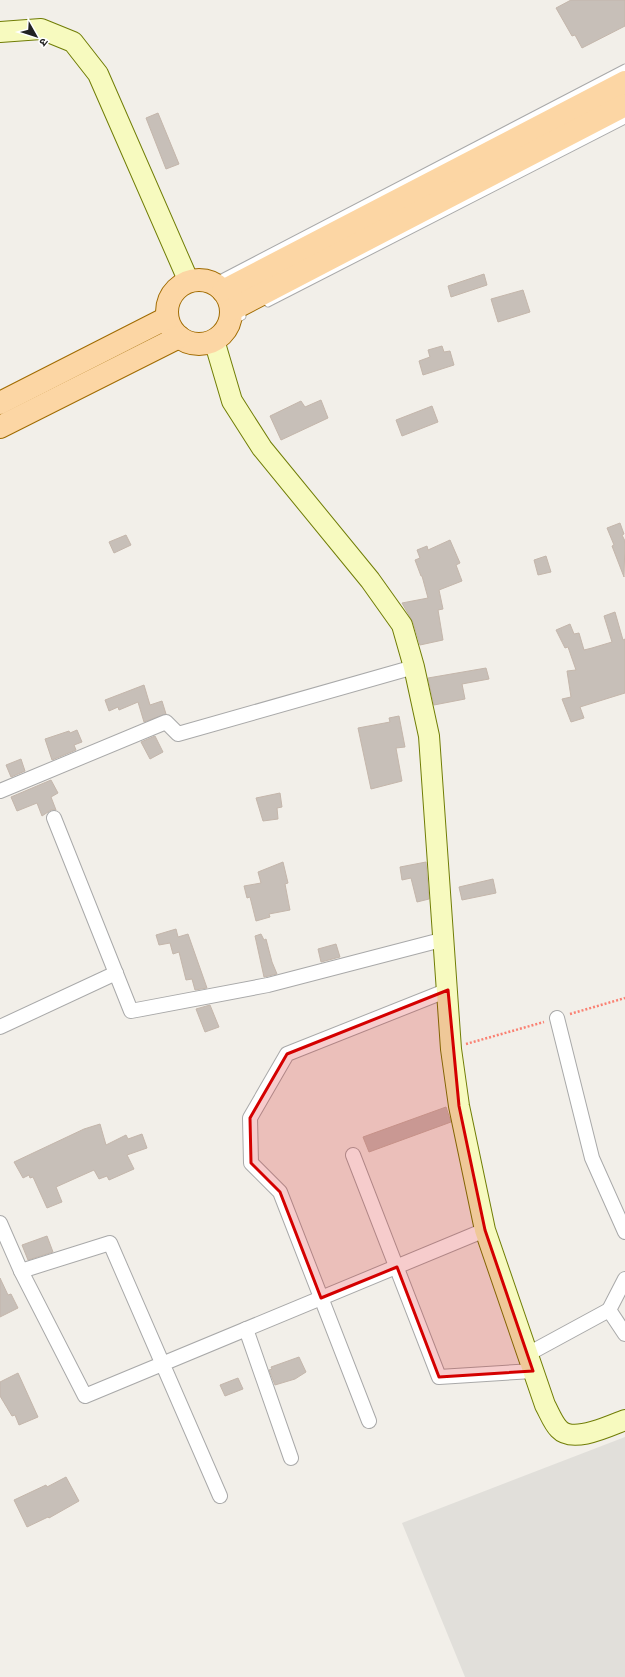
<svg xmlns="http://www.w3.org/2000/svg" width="625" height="1677" font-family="'Titillium Web','Noto Sans Devanagari',sans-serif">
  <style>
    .airport { fill: #e1dfda }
    .building { fill: #c7bfb8; stroke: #c4b6ab }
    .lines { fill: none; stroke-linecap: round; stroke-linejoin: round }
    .lane-casing { stroke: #a9a9a9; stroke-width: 9 }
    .street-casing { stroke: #a9a9a9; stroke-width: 16 }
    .secondary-casing { stroke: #707d05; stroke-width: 22 }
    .primary-casing { stroke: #a06b00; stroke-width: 24 }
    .path { stroke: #fa8072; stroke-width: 2.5; stroke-dasharray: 2 2; stroke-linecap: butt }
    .lane { stroke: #fff; stroke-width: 7 }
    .street { stroke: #fff; stroke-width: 14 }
    .secondary { stroke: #f7fabf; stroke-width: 20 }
    .primary { stroke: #fcd6a4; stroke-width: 22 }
    .marked { fill: #d40000; fill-opacity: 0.2; stroke: #d40000; stroke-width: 3; stroke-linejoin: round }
  </style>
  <rect width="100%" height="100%" fill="#f2efe9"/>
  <polygon class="airport" points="625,1437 625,1677 465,1677 402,1523"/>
  <g class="building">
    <polygon points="571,0 625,0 625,26 582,48 575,35 572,36 556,8"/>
    <polygon points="158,113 179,164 166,169 146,118"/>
    <polygon points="484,274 487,285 451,297 448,286"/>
    <polygon points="523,290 530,312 498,322 491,299"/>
    <polygon points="442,346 444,352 450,351 454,365 423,375 419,361 430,357 428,350"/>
    <polygon points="321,400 328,418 281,440 270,416 301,401 305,407"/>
    <polygon points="432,406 438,422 402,436 396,420"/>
    <polygon points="620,523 624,534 622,535 625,541 624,577 612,546 614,545 607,528"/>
    <polygon points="126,535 131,545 114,553 109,542"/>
    <polygon points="450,540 460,563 456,565 462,581 439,590 443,609 438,610 443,640 420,645 413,622 402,603 428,598 422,576 421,576 415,560 420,558 417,550 427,546 428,550"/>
    <polygon points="546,556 551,572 538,575 534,560"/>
    <polygon points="615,612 623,640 625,639 625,693 580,707 584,718 571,722 562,699 571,697 567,671 576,670 568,647 565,648 556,630 570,624 574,634 579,633 584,650 592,648 612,642 604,616"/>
    <polygon points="486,668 489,679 462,684 465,699 434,705 428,678"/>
    <polygon points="144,685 150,705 162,701 166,714 144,722 138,702 119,710 118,707 109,711 105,700"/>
    <polygon points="399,716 405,747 396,748 402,781 371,789 358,728 390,722 389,718"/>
    <polygon points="77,730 82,742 74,745 76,750 52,760 45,739 69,731 70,733"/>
    <polygon points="155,736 163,752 150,759 141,742"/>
    <polygon points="21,759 25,771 11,777 6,765"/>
    <polygon points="51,780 58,793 51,797 56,810 51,810 42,816 37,803 17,811 11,797"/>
    <polygon points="280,793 282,807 277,808 278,819 263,821 256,798"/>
    <polygon points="283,862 288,883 285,884 290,910 269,914 270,917 256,921 250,897 247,898 244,886 261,883 258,872"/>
    <polygon points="426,862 429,899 417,902 411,878 402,880 400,867"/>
    <polygon points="493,879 496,893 462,900 459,887"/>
    <polygon points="176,929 178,937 188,934 207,988 195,990 192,979 186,980 179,952 173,954 170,943 159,945 156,935"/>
    <polygon points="261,934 264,940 266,939 272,962 277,974 264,977 255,936"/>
    <polygon points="336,944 340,957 321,962 318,949"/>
    <polygon points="210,1005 219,1027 205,1032 196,1009"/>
    <polygon points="446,1107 451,1122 369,1152 363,1137"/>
    <polygon points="100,1124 106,1145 126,1135 128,1139 142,1134 147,1148 127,1155 134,1169 109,1180 107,1176 99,1179 94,1170 56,1187 62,1202 47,1208 33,1177 30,1178 29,1175 23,1178 14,1162 84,1129"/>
    <polygon points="47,1236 53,1252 28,1260 22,1245"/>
    <polygon points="0,1278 8,1295 11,1294 18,1308 0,1317"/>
    <polygon points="299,1357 306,1372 295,1379 275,1385 269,1370 272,1369 271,1367"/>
    <polygon points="18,1373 38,1417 19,1425 15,1415 12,1416 0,1396 0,1382"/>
    <polygon points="238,1378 243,1389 225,1396 220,1385"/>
    <polygon points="66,1477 79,1501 49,1518 48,1517 27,1527 14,1500 46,1485 47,1487"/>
  </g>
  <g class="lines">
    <defs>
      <g id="lane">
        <polyline points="212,283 625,68"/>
        <polyline points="268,303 625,120"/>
        <polyline points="228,323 242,316"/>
      </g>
      <g id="street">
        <polyline points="0,791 166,722 178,734 414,667"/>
        <polyline points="54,818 131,1011 268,985 445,939"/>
        <polyline points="557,1018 592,1158 625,1232"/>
        <polyline points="0,1027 116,973"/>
        <polyline points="353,1155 439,1377 533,1371"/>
        <polyline points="0,1223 21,1271"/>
        <polyline points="625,1279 609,1310 625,1334"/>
        <polyline points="246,1329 291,1458"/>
        <polyline points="528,1354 609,1310"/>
        <polyline points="369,1421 280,1192 251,1163 250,1118 287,1054 448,990"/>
        <polyline points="220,1496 110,1243 21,1271 85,1396 485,1230"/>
      </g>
      <g id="secondary">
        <polyline points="0,32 41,29 73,42 98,74 189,282"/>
        <path d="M214,340L232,401L262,448L370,580L402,625L414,667L429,736L451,1049L459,1106L485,1230L545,1405C549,1412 553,1423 559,1429C573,1444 609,1426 625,1420"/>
      </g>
      <g id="primary">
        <circle cx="199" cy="312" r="32"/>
        <polyline points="223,291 625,82"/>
        <polyline points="231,310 625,105"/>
        <polyline points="0,403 167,318"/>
        <polyline points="0,427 179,337"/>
      </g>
    </defs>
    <use href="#lane" class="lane-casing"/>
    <use href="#street" class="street-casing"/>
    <use href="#secondary" class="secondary-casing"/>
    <use href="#primary" class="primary-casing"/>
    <g class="path">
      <polyline points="570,1014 625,998"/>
      <polyline points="466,1044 544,1022"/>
    </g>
    <use href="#lane" class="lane"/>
    <use href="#street" class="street"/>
    <use href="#secondary" class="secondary"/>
    <use href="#primary" class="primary"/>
  </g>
  <path class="marked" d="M448,990L459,1106L485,1230L533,1371L439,1377L397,1267L321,1298L280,1192L251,1163L250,1118L287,1054Z"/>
  <g transform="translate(36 36) rotate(129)" stroke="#ffffff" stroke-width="3" paint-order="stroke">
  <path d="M0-3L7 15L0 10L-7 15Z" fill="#222222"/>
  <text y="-6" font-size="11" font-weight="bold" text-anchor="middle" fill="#222222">उ</text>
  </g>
</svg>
